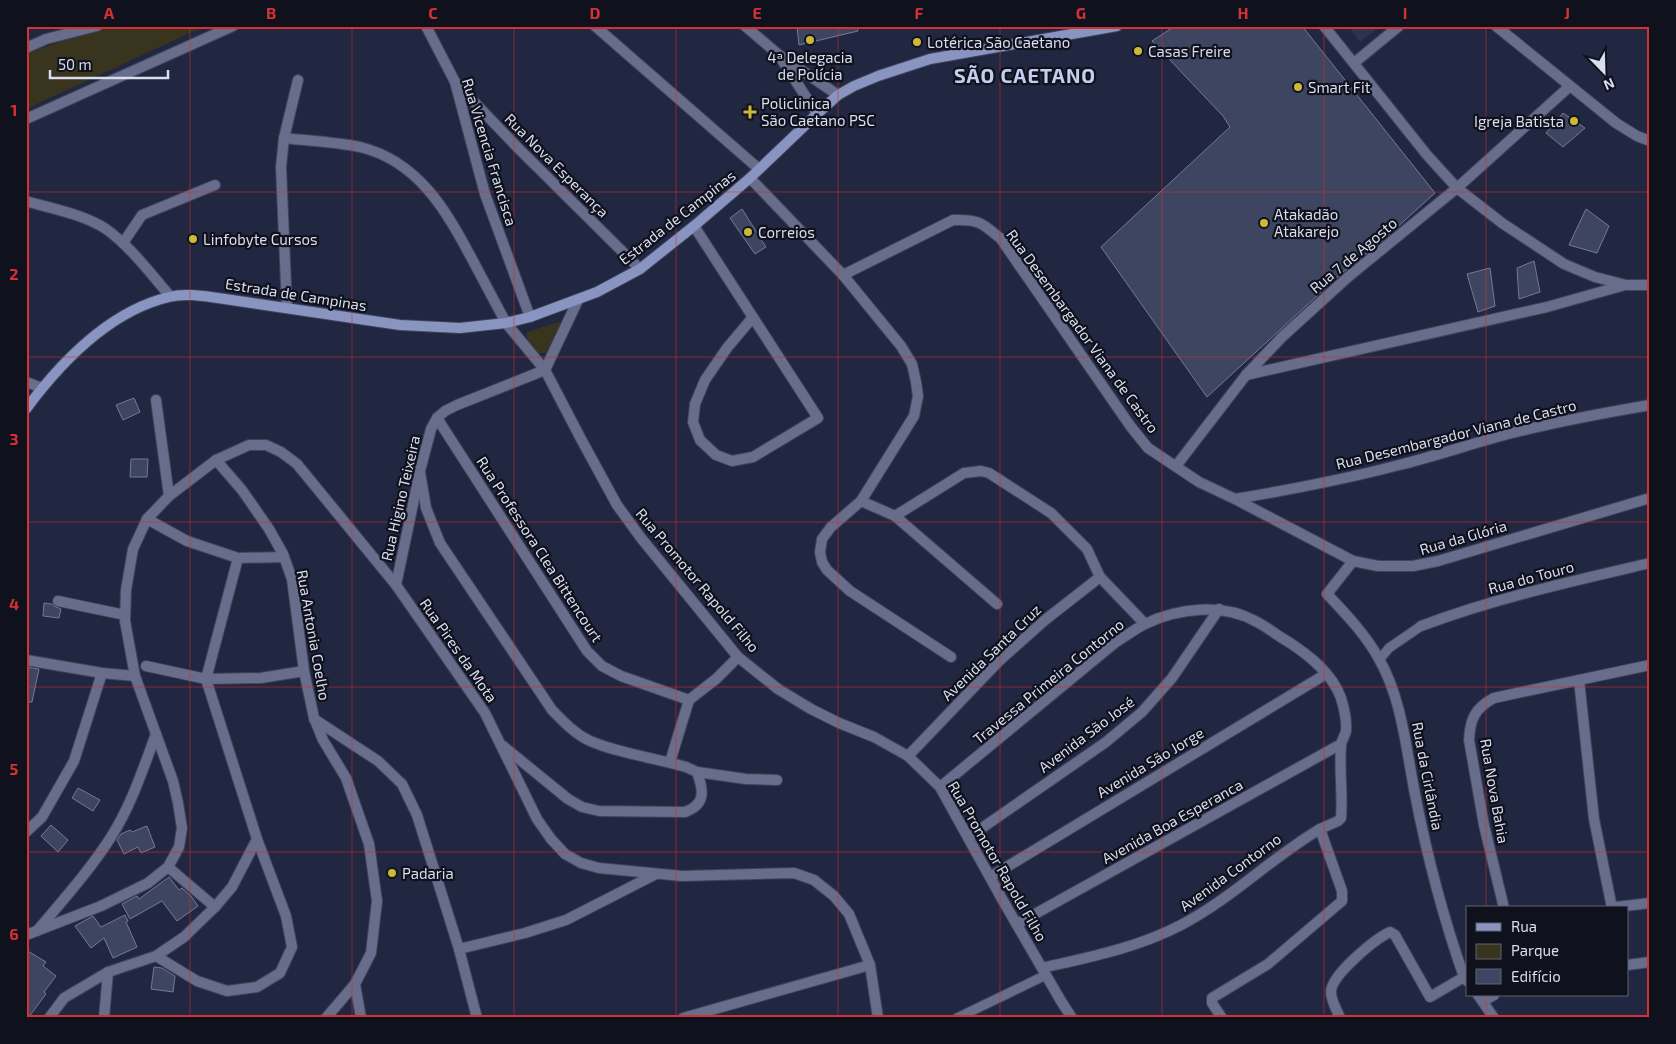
<svg xmlns="http://www.w3.org/2000/svg" width="1676" height="1044" font-family="'Exo 2',sans-serif">
  <style>
    .built { fill: #2d3352 }
    .green { fill: #38341e }
    .building { fill: #3e4560; stroke: #727a98 }
    .lines { fill: none; stroke-linecap: round; stroke-linejoin: round }
    .service-casing { stroke: #3f445d; stroke-width: 11 }
    .minor-casing { stroke: #3f445d; stroke-width: 12 }
    .tertiary-casing { stroke: #3f445d; stroke-width: 12 }
    .secondary-casing { stroke: #3f445d; stroke-width: 12 }
    .service { stroke: #676d8a; stroke-width: 9 }
    .minor { stroke: #676d8a; stroke-width: 10 }
    .tertiary { stroke: #676d8a; stroke-width: 10 }
    .secondary { stroke: #8994c1; stroke-width: 10 }
    .grid { fill: none; stroke: #d63132; stroke-width: 1; stroke-opacity: 0.55 }
    .poi-dot { fill: #ccb938; stroke: #0f111d; stroke-width: 2 }
    .labels { text-anchor: middle; dominant-baseline: central; stroke-width: 4.5; stroke-linejoin: round; paint-order: stroke }
    .poi-label { font-size: 15px; fill: #d9ddee; stroke: #0f111d; text-anchor: start }
    .street-label { font-size: 15px; fill: #d9ddee; stroke: #0f111d }
    .district-label { font-size: 20px; font-weight: bold; letter-spacing: 1px; fill: #c5cdef; stroke: #0f111d }
    .neatline { fill: none; stroke: #d63132; stroke-width: 2 }
    .grid-label { font-size: 16px; text-anchor: middle; font-weight: bold; fill: #d63132 }
  </style>
  <rect width="100%" height="100%" fill="#222741"/>
  <polygon class="built" points="1348,26 1380,26 1360,42"/>
  <g class="green">
    <polygon points="103,26 205,26 26,109 26,54"/>
    <path d="M559,322L562,324L546,353H538C531,348 526,341 527,332Z"/>
  </g>
  <g class="building">
    <polygon points="797,26 857,26 858,31 799,45"/>
    <polygon points="1175,26 1302,26 1435,193 1382,241 1343,272 1207,397 1101,247 1230,127 1223,116 1152,41"/>
    <polygon points="1563,113 1585,128 1563,147 1546,133"/>
    <polygon points="742,209 766,247 755,254 730,218"/>
    <polygon points="1586,209 1609,226 1597,253 1569,245"/>
    <polygon points="1534,261 1540,292 1519,299 1517,268"/>
    <polygon points="1490,268 1495,306 1478,312 1467,274"/>
    <polygon points="134,398 140,412 123,420 116,405"/>
    <polygon points="131,459 148,459 147,477 130,477"/>
    <polygon points="44,603 52,604 54,606 61,609 59,618 43,616"/>
    <polygon points="26,667 39,669 32,702 26,702"/>
    <polygon points="78,788 100,800 93,811 72,798"/>
    <polygon points="51,825 68,840 58,852 41,836"/>
    <polygon points="147,826 155,847 141,853 138,847 124,854 117,840 121,834 130,830 132,832"/>
    <polygon points="169,877 179,890 182,888 191,896 198,906 177,921 162,901 130,919 122,904 137,896 139,899"/>
    <polygon points="125,915 128,921 126,922 137,947 113,958 104,938 91,948 75,926 93,916 101,927"/>
    <polygon points="26,950 46,962 43,966 56,976 44,992 46,994 28,1018 26,1018"/>
    <polygon points="154,967 162,968 175,976 173,992 151,989"/>
  </g>
  <g class="lines">
    <defs>
      <g id="service">
        <polyline points="1380,659 1389,648 1421,626"/>
        <polyline points="957,1018 1046,975"/>
      </g>
      <g id="minor">
        <polyline points="426,26 455,82 485,194 530,317"/>
        <polyline points="595,26 759,169"/>
        <polyline points="745,26 779,55 838,95"/>
        <polyline points="1324,26 1427,155 1457,188 1502,223 1564,264 1595,277 1626,285 1650,285"/>
        <polyline points="1496,26 1616,123 1637,136 1650,141"/>
        <polyline points="26,48 46,39 97,26"/>
        <polyline points="782,60 817,114"/>
        <polyline points="1354,63 1399,26"/>
        <polyline points="456,83 517,147 640,269"/>
        <polyline points="26,119 233,26"/>
        <path d="M284,138C309,141 335,142 360,147C418,161 446,210 472,259C483,280 495,302 506,323"/>
        <polyline points="750,178 843,275 901,346 912,364 916,382 918,396 914,416 861,501 831,527 822,539 820,552 822,562 827,570 850,591 951,657"/>
        <path d="M26,201C52,209 83,214 106,229C131,247 150,273 170,296"/>
        <polyline points="694,226 818,418 753,457 732,461 716,455 700,440 693,422 695,404 705,380 727,348 753,317"/>
        <polyline points="123,243 142,215 215,185"/>
        <path d="M843,275L953,220C979,219 982,223 1001,239L1131,427L1148,448L1199,482L1235,499L1353,561L1378,566H1413L1438,561L1650,498"/>
        <polyline points="287,308 281,167 284,138 298,80"/>
        <polyline points="545,370 581,439 617,505 641,538 738,657 778,689 811,709 839,723 874,737 908,756 940,787 1002,899 1061,1001 1072,1018"/>
        <polyline points="1246,375 1547,307 1625,285"/>
        <polyline points="26,382 42,388"/>
        <polyline points="156,400 169,496"/>
        <polyline points="437,418 587,651 602,666 621,676 689,700"/>
        <polyline points="216,460 242,490 269,529 283,554 292,579 304,671 314,718 323,740 346,778 369,844 377,901 371,953 355,984 326,1018"/>
        <polyline points="1176,466 1246,375 1282,337 1348,277 1457,188 1570,86"/>
        <path d="M420,472L426,508L440,543L552,710C563,721 574,733 588,740C616,753 656,758 686,767L697,772C703,789 707,804 685,812L599,811L582,807L568,799L503,746"/>
        <path d="M1235,499C1288,490 1342,480 1395,466C1433,457 1470,444 1508,434C1555,422 1603,413 1650,405"/>
        <polyline points="861,501 895,516 997,604"/>
        <polyline points="895,516 964,473 981,471 989,473 1051,513 1087,549 1100,577 1145,624"/>
        <polyline points="147,519 187,541 238,558 284,557"/>
        <path d="M1353,561L1327,594C1346,614 1366,635 1379,659C1402,699 1406,749 1415,794C1427,856 1443,917 1464,977L1467,981"/>
        <polyline points="58,601 125,615"/>
        <path d="M1421,626C1495,598 1573,581 1650,563"/>
        <polyline points="26,660 102,673 135,676"/>
        <polyline points="146,666 206,679 261,678 304,671"/>
        <polyline points="1579,680 1594,819 1611,903 1613,906 1616,907 1650,903"/>
        <polyline points="314,719 378,761 402,784 417,815 459,949 477,1018"/>
        <polyline points="908,756 999,661 1045,620 1100,577"/>
        <polyline points="670,762 689,700 716,679 738,657"/>
        <polyline points="697,772 746,779 777,780"/>
        <path d="M940,787L1116,642C1126,636 1135,629 1145,624C1178,608 1222,603 1255,621C1266,626 1276,635 1287,641C1309,655 1332,673 1341,698C1344,708 1347,721 1346,731C1345,736 1341,741 1341,746C1339,770 1343,794 1341,818L1338,821L1320,829L1342,891V901L1268,964L1212,998V1003L1222,1018"/>
        <polyline points="26,832 42,817 74,761 102,673"/>
        <polyline points="969,837 1106,742 1142,712 1172,678 1219,609"/>
        <polyline points="168,867 215,907"/>
        <polyline points="990,877 1326,674"/>
        <path d="M1504,908L1484,825L1469,740C1470,719 1475,708 1494,698L1650,665"/>
        <polyline points="1017,924 1341,744"/>
        <path d="M37,931C63,900 90,870 111,837C131,806 143,769 156,734"/>
        <polyline points="26,935 101,906 148,883 168,867 179,847 182,828 178,803 173,781 135,676 125,621 126,590 133,549 147,519 169,496 216,460 249,445 266,445 281,452 297,464 396,585"/>
        <polyline points="459,949 525,933 566,920 656,874"/>
        <polyline points="156,956 197,981 227,991 257,987 280,973 292,947 286,916 257,839"/>
        <polyline points="1627,965 1650,962"/>
        <path d="M1042,968C1090,957 1137,948 1181,925C1231,899 1271,858 1320,829"/>
        <polyline points="355,984 361,1018"/>
        <polyline points="1478,995 1494,1018"/>
        <polyline points="1483,1001 1494,995"/>
        <polyline points="49,1018 64,998 108,972 156,956 184,937 215,907 232,887 257,839 206,679 238,558"/>
        <polyline points="104,1018 108,972"/>
        <polyline points="683,1018 870,965"/>
        <path d="M1340,1018C1337,1010 1331,1001 1331,992C1331,975 1375,939 1390,932L1395,935L1430,997L1464,977"/>
      </g>
      <g id="tertiary">
        <polyline points="506,323 545,370"/>
        <polyline points="545,370 457,405 445,411 437,418 431,429 420,471 396,585 485,713 537,819 551,839 565,854 581,863 599,868 682,876 794,873 814,880 834,896 849,914 870,965 878,1018"/>
        <polyline points="545,370 578,300"/>
      </g>
      <path id="secondary" d="M26,409C61,362 110,311 169,297C185,293 202,296 218,298L400,325L460,328L506,323L530,317L597,292L640,269L694,226L750,178L817,114L838,95L854,86L878,76L930,59L1117,26"/>
    </defs>
    <use href="#service" class="service-casing"/>
    <use href="#minor" class="minor-casing"/>
    <use href="#tertiary" class="tertiary-casing"/>
    <use href="#secondary" class="secondary-casing"/>
    <use href="#service" class="service"/>
    <use href="#minor" class="minor"/>
    <use href="#tertiary" class="tertiary"/>
    <use href="#secondary" class="secondary"/>
  </g>
  <path class="grid" d="M190,26V1018M352,26V1018M514,26V1018M676,26V1018M838,26V1018M1000,26V1018M1162,26V1018M1324,26V1018M1486,26V908M26,192H1650M26,357H1650M26,522H1650M26,687H1650M26,852H1650M1486,995V1018"/>
  <g class="poi-dot">
    <circle cx="810" cy="40" r="5"/>
    <circle cx="917" cy="42" r="5"/>
    <circle cx="1138" cy="51" r="5"/>
    <circle cx="1298" cy="87" r="5"/>
    <path d="M747.5 104.5h5v5h5v5h-5v5h-5v-5h-5v-5h5z"/>
    <circle cx="1574" cy="121" r="5"/>
    <circle cx="1264" cy="223" r="5"/>
    <circle cx="748" cy="232" r="5"/>
    <circle cx="193" cy="239" r="5"/>
    <circle cx="392" cy="873" r="5"/>
  </g>
  <g class="labels">
    <g class="poi-label">
      <text x="927" y="42">Lotérica São Caetano</text>
      <text x="1148" y="51">Casas Freire</text>
      <text x="810" y="57" text-anchor="middle">4ª Delegacia<tspan x="810" dy="17">de Polícia</tspan></text>
      <text x="1308" y="87">Smart Fit</text>
      <text x="761" y="103">Policlinica<tspan x="761" dy="17">São Caetano PSC</tspan></text>
      <text x="1564" y="121" text-anchor="end">Igreja Batista</text>
      <text x="1274" y="214">Atakadão<tspan x="1274" dy="17">Atakarejo</tspan></text>
      <text x="758" y="232">Correios</text>
      <text x="203" y="239">Linfobyte Cursos</text>
      <text x="402" y="873">Padaria</text>
    </g>
    <g class="street-label">
      <text transform="translate(490 152) rotate(73)">Rua Vicencia Francisca</text>
      <text transform="translate(557 165) rotate(45)">Rua Nova Esperança</text>
      <text transform="translate(677 217) rotate(-38)">Estrada de Campinas</text>
      <text transform="translate(1353 255) rotate(-40)">Rua 7 de Agosto</text>
      <text transform="translate(296 294) rotate(9)">Estrada de Campinas</text>
      <text transform="translate(1083 331) rotate(54)">Rua Desembargador Viana de Castro</text>
      <text transform="translate(1456 434) rotate(-14)">Rua Desembargador Viana de Castro</text>
      <text transform="translate(400 498) rotate(-77)">Rua Higino Teixeira</text>
      <text transform="translate(1463 537) rotate(-16)">Rua da Glória</text>
      <text transform="translate(540 549) rotate(57)">Rua Professora Clea Bittencourt</text>
      <text transform="translate(1531 577) rotate(-15)">Rua do Touro</text>
      <text transform="translate(698 580) rotate(50)">Rua Promotor Rapold Filho</text>
      <text transform="translate(314 635) rotate(80)">Rua Antonia Coelho</text>
      <text transform="translate(459 650) rotate(55)">Rua Pires da Mota</text>
      <text transform="translate(991 652) rotate(-44)">Avenida Santa Cruz</text>
      <text transform="translate(1048 681) rotate(-39)">Travessa Primeira Contorno</text>
      <text transform="translate(1086 734) rotate(-37)">Avenida São José</text>
      <text transform="translate(1150 762) rotate(-31)">Avenida São Jorge</text>
      <text transform="translate(1428 776) rotate(79)">Rua da Cirlândia</text>
      <text transform="translate(1495 791) rotate(80)">Rua Nova Bahia</text>
      <text transform="translate(1172 821) rotate(-29)">Avenida Boa Esperanca</text>
      <text transform="translate(998 861) rotate(60)">Rua Promotor Rapold Filho</text>
      <text transform="translate(1230 872) rotate(-36)">Avenida Contorno</text>
    </g>
    <g class="district-label">
      <text x="1025" y="75">SÃO CAETANO</text>
    </g>
  </g>
  <rect width="1676" height="1044" fill="none" stroke="#0f111d" stroke-width="55"/>
  <rect x="1466" y="906" width="162" height="90" fill="#0f111d" stroke="#606371"/>
  <rect x="1476" y="923" width="25" height="8" fill="#8994c1" stroke="#606371"/>
  <text x="1511" y="932" font-size="15" fill="#d9ddee">Rua</text>
  <rect x="1476" y="944" width="25" height="15" fill="#38341e" stroke="#606371"/>
  <text x="1511" y="956" font-size="15" fill="#d9ddee">Parque</text>
  <rect x="1476" y="969" width="25" height="15" fill="#3e4560" stroke="#606371"/>
  <text x="1511" y="982" font-size="15" fill="#d9ddee">Edifício</text>
  <g transform="translate(1604 72) rotate(157)" stroke="#0f111d" stroke-width="4" paint-order="stroke">
  <path d="M0-4L9 19L0 12L-9 19Z" fill="#d9ddee"/>
  <text y="-8" font-size="14" font-weight="bold" text-anchor="middle" fill="#d9ddee">N</text>
  </g>
  <path d="M50 70v8h118v-8" fill="none" stroke="#d9ddee" stroke-width="2.5"/>
  <text x="58" y="70" font-size="15" fill="#d9ddee" stroke="#0f111d" stroke-width="4" paint-order="stroke">50 m</text>
  <rect x="28" y="28" width="1620" height="988" class="neatline"/>
  <g class="grid-label">
    <text x="109" y="19">A</text>
    <text x="271" y="19">B</text>
    <text x="433" y="19">C</text>
    <text x="595" y="19">D</text>
    <text x="757" y="19">E</text>
    <text x="919" y="19">F</text>
    <text x="1081" y="19">G</text>
    <text x="1243" y="19">H</text>
    <text x="1405" y="19">I</text>
    <text x="1567" y="19">J</text>
    <text x="14" y="116">1</text>
    <text x="14" y="280">2</text>
    <text x="14" y="445">3</text>
    <text x="14" y="610">4</text>
    <text x="14" y="775">5</text>
    <text x="14" y="940">6</text>
  </g>
</svg>
